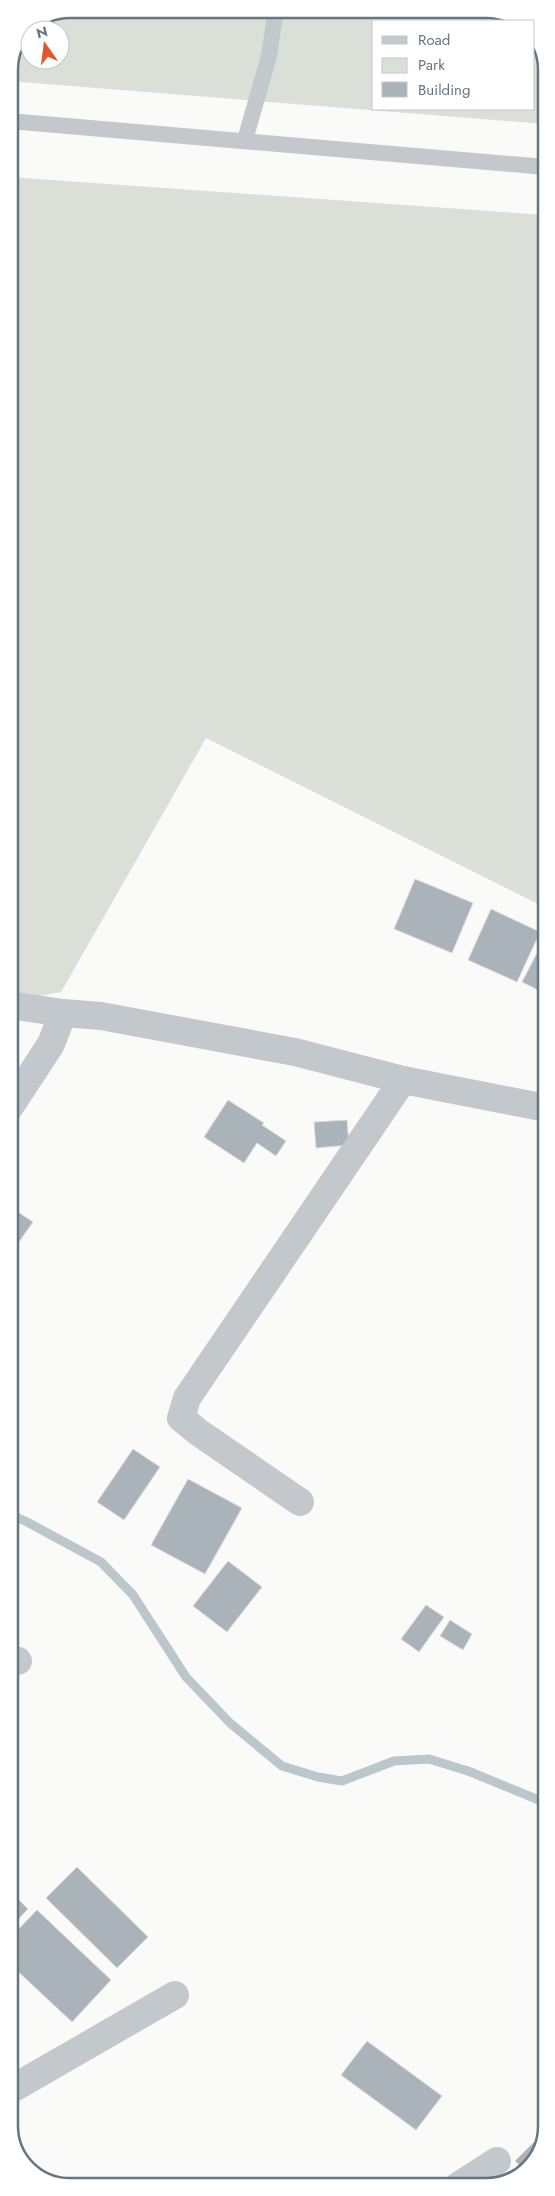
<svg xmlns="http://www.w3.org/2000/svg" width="555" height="2196" font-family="Jost,sans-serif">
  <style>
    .green { fill: #dadfd7; fill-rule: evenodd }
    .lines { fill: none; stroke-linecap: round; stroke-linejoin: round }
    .stream { stroke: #bbc7cb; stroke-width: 9 }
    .building { fill: #aab3b9; stroke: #dcdcda }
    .service { stroke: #c3c8cc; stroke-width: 16 }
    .minor { stroke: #c3c8cc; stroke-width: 28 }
    .rim { fill: none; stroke: #657683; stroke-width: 2.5 }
  </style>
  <rect width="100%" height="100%" fill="#fafaf8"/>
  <g class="green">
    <path d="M70,9H493L518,21H374V109H534V37L545,58V124L9,81V69L27,26ZM30,30H60V60H30Z"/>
    <polygon points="9,177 545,215 546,908 206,738 61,992 34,997 9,995"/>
  </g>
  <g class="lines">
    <polyline class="stream" points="10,1514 29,1523 101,1562 133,1595 186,1677 230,1723 282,1766 318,1777 342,1781 394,1761 429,1759 468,1771 546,1803"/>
  </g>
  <g class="building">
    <polygon points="415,879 473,903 452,953 394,929"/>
    <polygon points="491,909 540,932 517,982 468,960"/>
    <polygon points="546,936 546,994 522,982"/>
    <polygon points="228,1100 264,1123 262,1125 286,1141 276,1156 257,1143 244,1163 204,1137"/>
    <polygon points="347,1120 349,1145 316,1148 314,1122"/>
    <polygon points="9,1206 33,1222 9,1256"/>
    <polygon points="133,1449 160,1467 124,1520 97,1502"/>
    <polygon points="188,1479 242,1508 205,1574 151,1545"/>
    <polygon points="228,1561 262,1587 227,1632 193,1606"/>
    <polygon points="426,1605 444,1617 419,1652 401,1639"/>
    <polygon points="450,1620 472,1634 463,1650 440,1636"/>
    <polygon points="77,1867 148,1937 117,1968 46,1898"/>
    <polygon points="10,1891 28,1909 10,1928"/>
    <polygon points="37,1910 111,1980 72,2022 10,1964 10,1938"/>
    <polygon points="367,2041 442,2096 416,2130 341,2075"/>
    <polygon points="544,2132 531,2166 525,2170 515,2161"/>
  </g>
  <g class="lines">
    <g class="service">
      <polyline points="9,121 545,167"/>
      <polyline points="245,140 269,56 276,9"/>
    </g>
    <g class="minor">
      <polyline points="9,1005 63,1013"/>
      <polyline points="9,1108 51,1044 63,1013 101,1016 295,1052 403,1080 546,1108"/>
      <polyline points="300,1502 198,1432 181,1418 187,1398 403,1080"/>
      <polyline points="10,1660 18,1661"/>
      <polyline points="10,2090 175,1995"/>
      <polyline points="458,2186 497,2161"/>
    </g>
  </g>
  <path d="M0 0H555V2196H0ZM70 18H486A52 52 0 0 1 538 70V2126A52 52 0 0 1 486 2178H70A52 52 0 0 1 18 2126V70A52 52 0 0 1 70 18Z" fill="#fff" fill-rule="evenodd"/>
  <path class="rim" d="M70 18H486A52 52 0 0 1 538 70V2126A52 52 0 0 1 486 2178H70A52 52 0 0 1 18 2126V70A52 52 0 0 1 70 18Z"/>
  <rect x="372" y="20" width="162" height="90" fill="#ffffff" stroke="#c1c8cd"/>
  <rect x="382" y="36" width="25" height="8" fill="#c3c8cc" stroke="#c1c8cd"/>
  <text x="418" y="45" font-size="15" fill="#657683">Road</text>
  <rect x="382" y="58" width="25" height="15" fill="#dadfd7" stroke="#c1c8cd"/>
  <text x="418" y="70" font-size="15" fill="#657683">Park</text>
  <rect x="382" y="82" width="25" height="15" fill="#aab3b9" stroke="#c1c8cd"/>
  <text x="418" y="95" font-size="15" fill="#657683">Building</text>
  <g transform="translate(45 45) rotate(346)"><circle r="24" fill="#ffffff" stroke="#c1c8cd"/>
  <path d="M0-4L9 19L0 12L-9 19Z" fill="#e4572e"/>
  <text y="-8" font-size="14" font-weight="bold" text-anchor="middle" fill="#657683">N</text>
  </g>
</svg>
